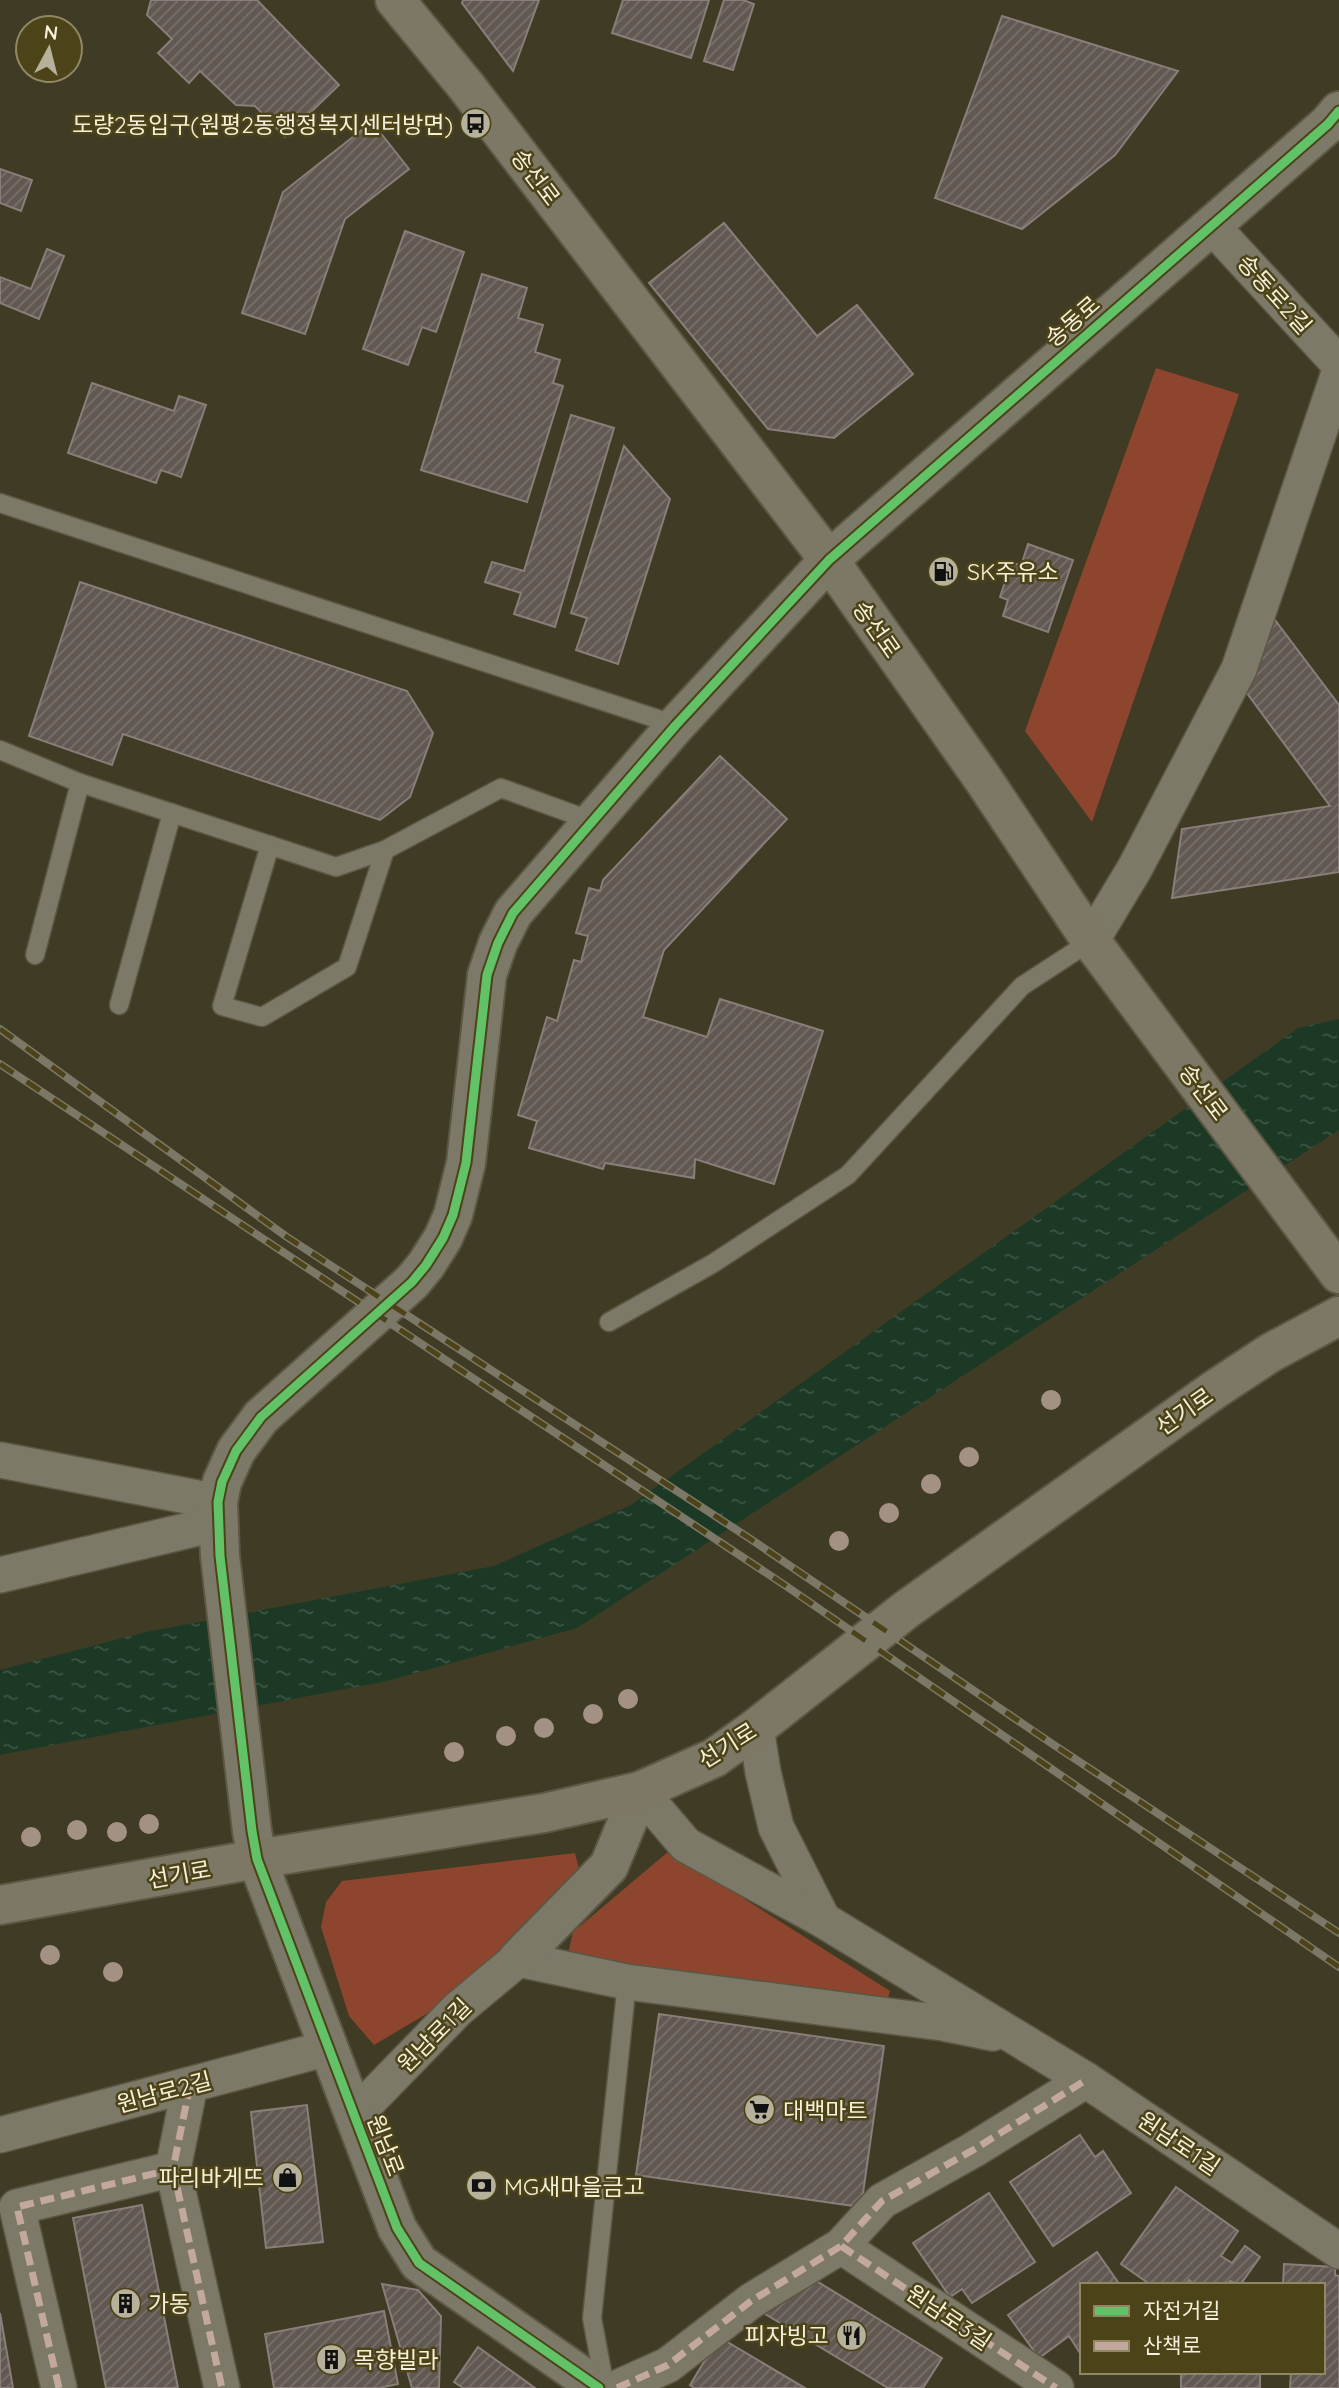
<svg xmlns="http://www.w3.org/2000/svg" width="1339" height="2388" font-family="Quicksand,'Noto Sans KR',sans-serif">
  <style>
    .green { fill: #8d452e }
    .water { fill: url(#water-ripples) }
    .building { fill: url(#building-hatch); stroke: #897e79; stroke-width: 2 }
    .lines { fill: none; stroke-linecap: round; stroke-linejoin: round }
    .service-casing { stroke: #5b5743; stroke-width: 21 }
    .minor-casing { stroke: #5b5743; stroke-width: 38 }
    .tertiary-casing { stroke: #5b5743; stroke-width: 42 }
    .secondary-casing { stroke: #5b5743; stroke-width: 42 }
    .service { stroke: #7c7969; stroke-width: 18 }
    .minor { stroke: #7c7969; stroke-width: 35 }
    .tertiary { stroke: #7c7969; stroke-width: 38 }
    .secondary { stroke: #7c7865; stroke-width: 38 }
    .rail-casing { stroke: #7c7868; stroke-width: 8 }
    .rail { stroke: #4c4318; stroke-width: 5; stroke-dasharray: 16; stroke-linecap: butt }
    .quiet { stroke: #c3a89e; stroke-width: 7; stroke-dasharray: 14 7; stroke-linecap: butt }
    .cycleway-casing { stroke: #4c4318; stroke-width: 13 }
    .cycleway { stroke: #61c268; stroke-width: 9 }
    .tree { fill: #a39283 }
    .labels { text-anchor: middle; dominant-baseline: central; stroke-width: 5; stroke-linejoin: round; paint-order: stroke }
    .poi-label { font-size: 23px; fill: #f5f0d9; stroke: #4c4318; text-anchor: start }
    .street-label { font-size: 23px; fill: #f5f0d9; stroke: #4c4318 }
  </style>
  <defs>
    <pattern id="water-ripples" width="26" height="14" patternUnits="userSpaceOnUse" patternTransform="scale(1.75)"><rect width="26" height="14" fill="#1c3926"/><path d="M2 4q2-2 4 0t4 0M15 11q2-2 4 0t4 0" fill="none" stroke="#3e5645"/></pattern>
    <pattern id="building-hatch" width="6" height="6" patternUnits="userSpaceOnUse" patternTransform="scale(1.75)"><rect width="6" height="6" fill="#615852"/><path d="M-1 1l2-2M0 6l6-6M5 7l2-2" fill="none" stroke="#78706a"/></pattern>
  </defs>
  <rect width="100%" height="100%" fill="#403b24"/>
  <g class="green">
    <polygon points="1156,368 1239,394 1092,822 1025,731"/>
    <polygon points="669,1851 890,1991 886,2005 567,1958 573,1932"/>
    <polygon points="575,1853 580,1873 511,1951 438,2007 374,2045 349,2016 321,1927 326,1902 342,1881"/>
  </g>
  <polygon class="water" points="1339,1019 1339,1130 577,1628 387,1681 0,1755 0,1670 146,1632 494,1566 631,1505 1298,1028"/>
  <g class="building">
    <polygon points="151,0 257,0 339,85 285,137 255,106 236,105 200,71 189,83 158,53 172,39 147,15"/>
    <polygon points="463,0 539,0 513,71 462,3"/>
    <polygon points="623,0 709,0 691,58 612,33"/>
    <polygon points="724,0 743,0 754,4 733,70 704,61"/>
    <polygon points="1002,16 1178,71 1115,155 1022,229 935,198"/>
    <polygon points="372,122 409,169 345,219 305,334 242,313 283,192"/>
    <polygon points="0,169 32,180 21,211 0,203"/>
    <polygon points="724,223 817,336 857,305 913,374 834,438 768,429 649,283"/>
    <polygon points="405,231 464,252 436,332 422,327 408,365 363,349"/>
    <polygon points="47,249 64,256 39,319 0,303 0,277 31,289"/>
    <polygon points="482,274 527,288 518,318 543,325 535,352 560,360 553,383 563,386 527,502 421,470"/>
    <polygon points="92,383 174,411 179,396 206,405 181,477 161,470 156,483 68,453"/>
    <polygon points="571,415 614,428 555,627 514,614 521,593 485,582 492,562 524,571"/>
    <polygon points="624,446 670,499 618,664 576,650 587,618 571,613"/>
    <polygon points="1028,544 1073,560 1048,632 1003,616 1008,600 1000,597 1012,562 1021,566"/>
    <polygon points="80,582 407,691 433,733 410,797 380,820 123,734 112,765 29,736"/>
    <polygon points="1269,612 1339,705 1339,872 1172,898 1182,829 1330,806 1238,681"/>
    <polygon points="720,756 787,819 664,950 643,1017 707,1037 720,999 823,1031 774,1184 695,1159 694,1178 605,1163 603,1169 529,1148 537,1121 518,1115 547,1017 557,1021 574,960 581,962 588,936 576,933 589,888 600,891 603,880"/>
    <polygon points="659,2014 884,2046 861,2207 636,2175"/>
    <polygon points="307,2105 323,2242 266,2248 251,2112"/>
    <polygon points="1080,2135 1095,2157 1103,2151 1131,2193 1053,2246 1010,2182"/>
    <polygon points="1176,2187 1238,2231 1221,2256 1232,2263 1245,2246 1260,2257 1240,2285 1230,2281 1227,2285 1195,2285 1189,2280 1185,2285 1151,2285 1121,2264"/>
    <polygon points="989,2193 1035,2262 972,2303 962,2289 950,2297 913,2243"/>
    <polygon points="142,2205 178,2388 106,2388 73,2218"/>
    <polygon points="1097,2252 1120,2285 1082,2285 1082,2352 1080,2353 1069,2336 1039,2358 1008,2315"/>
    <polygon points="1284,2264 1335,2267 1335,2275 1339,2276 1339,2388 1290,2388 1291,2372 1323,2372 1323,2285 1283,2285"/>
    <polygon points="810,2277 942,2358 923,2388 888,2388 762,2312"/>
    <polygon points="382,2284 418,2290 441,2316 439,2388 412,2388"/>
    <polygon points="384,2311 398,2384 379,2388 274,2388 265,2334"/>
    <polygon points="0,2313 13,2388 0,2388"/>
    <polygon points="719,2337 805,2388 694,2388 690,2385"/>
    <polygon points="478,2347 535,2388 463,2388 454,2382"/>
    <rect x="1181" y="2372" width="79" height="16"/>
  </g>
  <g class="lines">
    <defs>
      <g id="service">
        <polyline points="0,503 676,725"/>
        <polyline points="0,750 80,783 336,867 385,850 501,788 592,821"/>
        <polyline points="270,845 222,1006 262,1017 347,967 385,850"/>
        <polyline points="35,955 80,783"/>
        <polyline points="119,1005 172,813"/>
        <polyline points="609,1322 712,1264 848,1175 1022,986 1091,941"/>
        <polyline points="605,2388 592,2318 627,1982"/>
      </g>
      <g id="minor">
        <polyline points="1211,225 1339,364"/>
        <polyline points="1091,941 1135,868 1239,669 1339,373"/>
        <polyline points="0,1460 218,1502"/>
        <polyline points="0,1575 219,1523"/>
        <polyline points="756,1728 763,1772 776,1827 823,1920"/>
        <polyline points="640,1791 686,1845 823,1920 1086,2080 1339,2251"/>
        <polyline points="190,2085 173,2169 222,2388"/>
        <polyline points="354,2116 457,2010 518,1959 627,1982 943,2023 993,2033"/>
        <polyline points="0,2135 328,2048"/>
        <polyline points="841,2246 1056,2388"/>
        <polyline points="59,2388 17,2207 173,2169"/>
        <polyline points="617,2388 668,2365 751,2301 841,2246 882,2201 973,2150 1086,2080"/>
      </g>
      <g id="tertiary">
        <polyline points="518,1959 609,1866 640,1791"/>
        <polyline points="599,2388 419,2263 397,2228 257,1859 252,1831 220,1556 218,1502 222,1482 236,1451 261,1417 412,1282 426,1265 443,1238 453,1215 466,1163 487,975 498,943 513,913 676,725 829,560 1328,124 1339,111"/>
      </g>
      <g id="secondary">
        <polyline points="395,0 466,86 829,560 983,779 1091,941 1339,1274"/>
        <polyline points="0,1905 257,1859 544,1813 640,1791 714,1758 756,1728 907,1609 1214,1390 1270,1353 1339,1316"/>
      </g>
    </defs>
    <use href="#service" class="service-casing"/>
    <use href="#minor" class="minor-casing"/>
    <use href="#tertiary" class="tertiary-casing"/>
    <use href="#secondary" class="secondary-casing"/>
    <use href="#service" class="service"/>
    <use href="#minor" class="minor"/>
    <use href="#tertiary" class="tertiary"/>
    <use href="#secondary" class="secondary"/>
    <defs>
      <g id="rail">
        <polyline points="0,1029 287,1237 749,1538 1054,1745 1339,1933"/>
        <polyline points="0,1064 786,1586 1339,1967"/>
      </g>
    </defs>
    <use href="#rail" class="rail-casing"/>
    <use href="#rail" class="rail"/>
    <g class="quiet">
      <polyline points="190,2085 173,2169 222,2388"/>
      <polyline points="841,2246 1056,2388"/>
      <polyline points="59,2388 17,2207 173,2169"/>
      <polyline points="617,2388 668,2365 751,2301 841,2246 882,2201 973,2150 1086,2080"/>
    </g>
    <defs>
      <polyline id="cycleway" points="599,2388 419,2263 397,2228 257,1859 252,1831 220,1556 218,1502 222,1482 236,1451 261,1417 412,1282 426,1265 443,1238 453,1215 466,1163 487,975 498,943 513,913 676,725 829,560 1328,124 1339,111"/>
    </defs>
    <use href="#cycleway" class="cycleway-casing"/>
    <use href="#cycleway" class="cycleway"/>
  </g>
  <g class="tree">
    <circle cx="1051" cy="1400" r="10"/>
    <circle cx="969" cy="1457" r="10"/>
    <circle cx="931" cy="1484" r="10"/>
    <circle cx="889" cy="1513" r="10"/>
    <circle cx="839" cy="1541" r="10"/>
    <circle cx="628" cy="1699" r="10"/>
    <circle cx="593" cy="1714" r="10"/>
    <circle cx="544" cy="1728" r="10"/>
    <circle cx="506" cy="1736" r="10"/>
    <circle cx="454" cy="1752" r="10"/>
    <circle cx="149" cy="1824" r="10"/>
    <circle cx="77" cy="1830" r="10"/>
    <circle cx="117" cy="1832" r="10"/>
    <circle cx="31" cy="1837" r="10"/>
    <circle cx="50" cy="1955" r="10"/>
    <circle cx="113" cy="1972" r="10"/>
  </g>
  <defs>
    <symbol id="bus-disc" viewBox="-11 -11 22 22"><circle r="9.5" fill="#b6b19a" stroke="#4c4318"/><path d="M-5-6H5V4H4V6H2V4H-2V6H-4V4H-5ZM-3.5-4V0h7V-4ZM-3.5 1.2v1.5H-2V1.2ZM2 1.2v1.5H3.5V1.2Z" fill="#111"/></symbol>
    <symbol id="fuel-disc" viewBox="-11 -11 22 22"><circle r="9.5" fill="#b6b19a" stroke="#4c4318"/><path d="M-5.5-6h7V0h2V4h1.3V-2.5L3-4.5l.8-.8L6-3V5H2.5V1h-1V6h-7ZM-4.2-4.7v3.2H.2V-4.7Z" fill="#111"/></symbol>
    <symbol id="supermarket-disc" viewBox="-11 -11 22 22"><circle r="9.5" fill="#b6b19a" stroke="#4c4318"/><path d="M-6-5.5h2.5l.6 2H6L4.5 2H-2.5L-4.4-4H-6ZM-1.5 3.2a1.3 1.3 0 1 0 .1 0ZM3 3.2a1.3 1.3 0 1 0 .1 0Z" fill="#111"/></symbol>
    <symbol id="shop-disc" viewBox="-11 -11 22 22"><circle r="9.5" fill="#b6b19a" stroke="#4c4318"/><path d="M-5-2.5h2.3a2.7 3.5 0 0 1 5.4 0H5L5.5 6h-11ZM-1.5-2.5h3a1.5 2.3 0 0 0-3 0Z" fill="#111"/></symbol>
    <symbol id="bank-disc" viewBox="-11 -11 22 22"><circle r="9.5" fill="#b6b19a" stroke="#4c4318"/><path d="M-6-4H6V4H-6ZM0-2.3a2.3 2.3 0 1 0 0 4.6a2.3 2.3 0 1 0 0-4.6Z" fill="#111"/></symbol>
    <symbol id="building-disc" viewBox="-11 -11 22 22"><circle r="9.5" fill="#b6b19a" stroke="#4c4318"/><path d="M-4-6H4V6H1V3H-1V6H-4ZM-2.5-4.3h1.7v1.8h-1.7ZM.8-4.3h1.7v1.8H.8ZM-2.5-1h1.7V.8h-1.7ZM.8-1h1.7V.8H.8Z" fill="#111"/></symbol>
    <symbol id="restaurant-disc" viewBox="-11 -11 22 22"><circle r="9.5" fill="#b6b19a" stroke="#4c4318"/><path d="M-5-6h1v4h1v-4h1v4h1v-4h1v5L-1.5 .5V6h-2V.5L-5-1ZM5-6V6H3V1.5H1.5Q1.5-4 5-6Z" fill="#111"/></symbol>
  </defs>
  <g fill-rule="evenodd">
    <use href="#bus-disc" x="458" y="106" width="35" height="35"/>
    <use href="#fuel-disc" x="926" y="554" width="35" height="35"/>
    <use href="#supermarket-disc" x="742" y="2092" width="35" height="35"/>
    <use href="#shop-disc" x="270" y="2160" width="35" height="35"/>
    <use href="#bank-disc" x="464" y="2168" width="35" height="35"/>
    <use href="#building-disc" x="108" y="2286" width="35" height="35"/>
    <use href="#restaurant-disc" x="834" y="2318" width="35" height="35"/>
    <use href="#building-disc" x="314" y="2342" width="35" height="35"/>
  </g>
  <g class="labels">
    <g class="poi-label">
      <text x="453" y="124" text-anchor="end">도량2동입구(원평2동행정복지센터방면)</text>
      <text x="967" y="571">SK주유소</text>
      <text x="783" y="2110">대백마트</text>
      <text x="264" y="2177" text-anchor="end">파리바게뜨</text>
      <text x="504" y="2186">MG새마을금고</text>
      <text x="148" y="2303">가동</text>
      <text x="829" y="2335" text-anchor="end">피자빙고</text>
      <text x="354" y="2359">목향빌라</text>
    </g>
    <g class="street-label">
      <text transform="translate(536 177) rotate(53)">송선로</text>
      <text transform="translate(1275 294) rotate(48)">송동로2길</text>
      <text transform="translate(1072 321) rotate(-41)">송동로</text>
      <text transform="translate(877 629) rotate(55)">송선로</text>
      <text transform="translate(1204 1092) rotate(53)">송선로</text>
      <text transform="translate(1184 1411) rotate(-35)">선기로</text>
      <text transform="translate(727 1745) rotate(-32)">선기로</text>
      <text transform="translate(179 1874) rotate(-10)">선기로</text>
      <text transform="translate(434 2035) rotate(-45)">원남로1길</text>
      <text transform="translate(164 2092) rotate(-15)">원남로2길</text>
      <text transform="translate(1179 2143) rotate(34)">원남로1길</text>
      <text transform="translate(386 2145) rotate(69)">원남로</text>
      <text transform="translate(949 2317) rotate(34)">원남로3길</text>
    </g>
  </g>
  <rect x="1080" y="2283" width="245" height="91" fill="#4c4318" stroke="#908865" stroke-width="2"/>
  <rect x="1094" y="2306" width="35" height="10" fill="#61c268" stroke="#908865" stroke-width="2"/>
  <text x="1143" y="2318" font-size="21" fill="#f5f0d9">자전거길</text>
  <rect x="1094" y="2341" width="35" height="10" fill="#c3a89e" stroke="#908865" stroke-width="2"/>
  <text x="1143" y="2353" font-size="21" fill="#f5f0d9">산책로</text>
  <g transform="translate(49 49) rotate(7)"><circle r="33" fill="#4c4318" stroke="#908865" stroke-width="2"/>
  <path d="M0-5L12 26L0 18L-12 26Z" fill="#b6b19a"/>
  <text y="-10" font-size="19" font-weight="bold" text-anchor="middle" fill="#f5f0d9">N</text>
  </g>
</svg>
